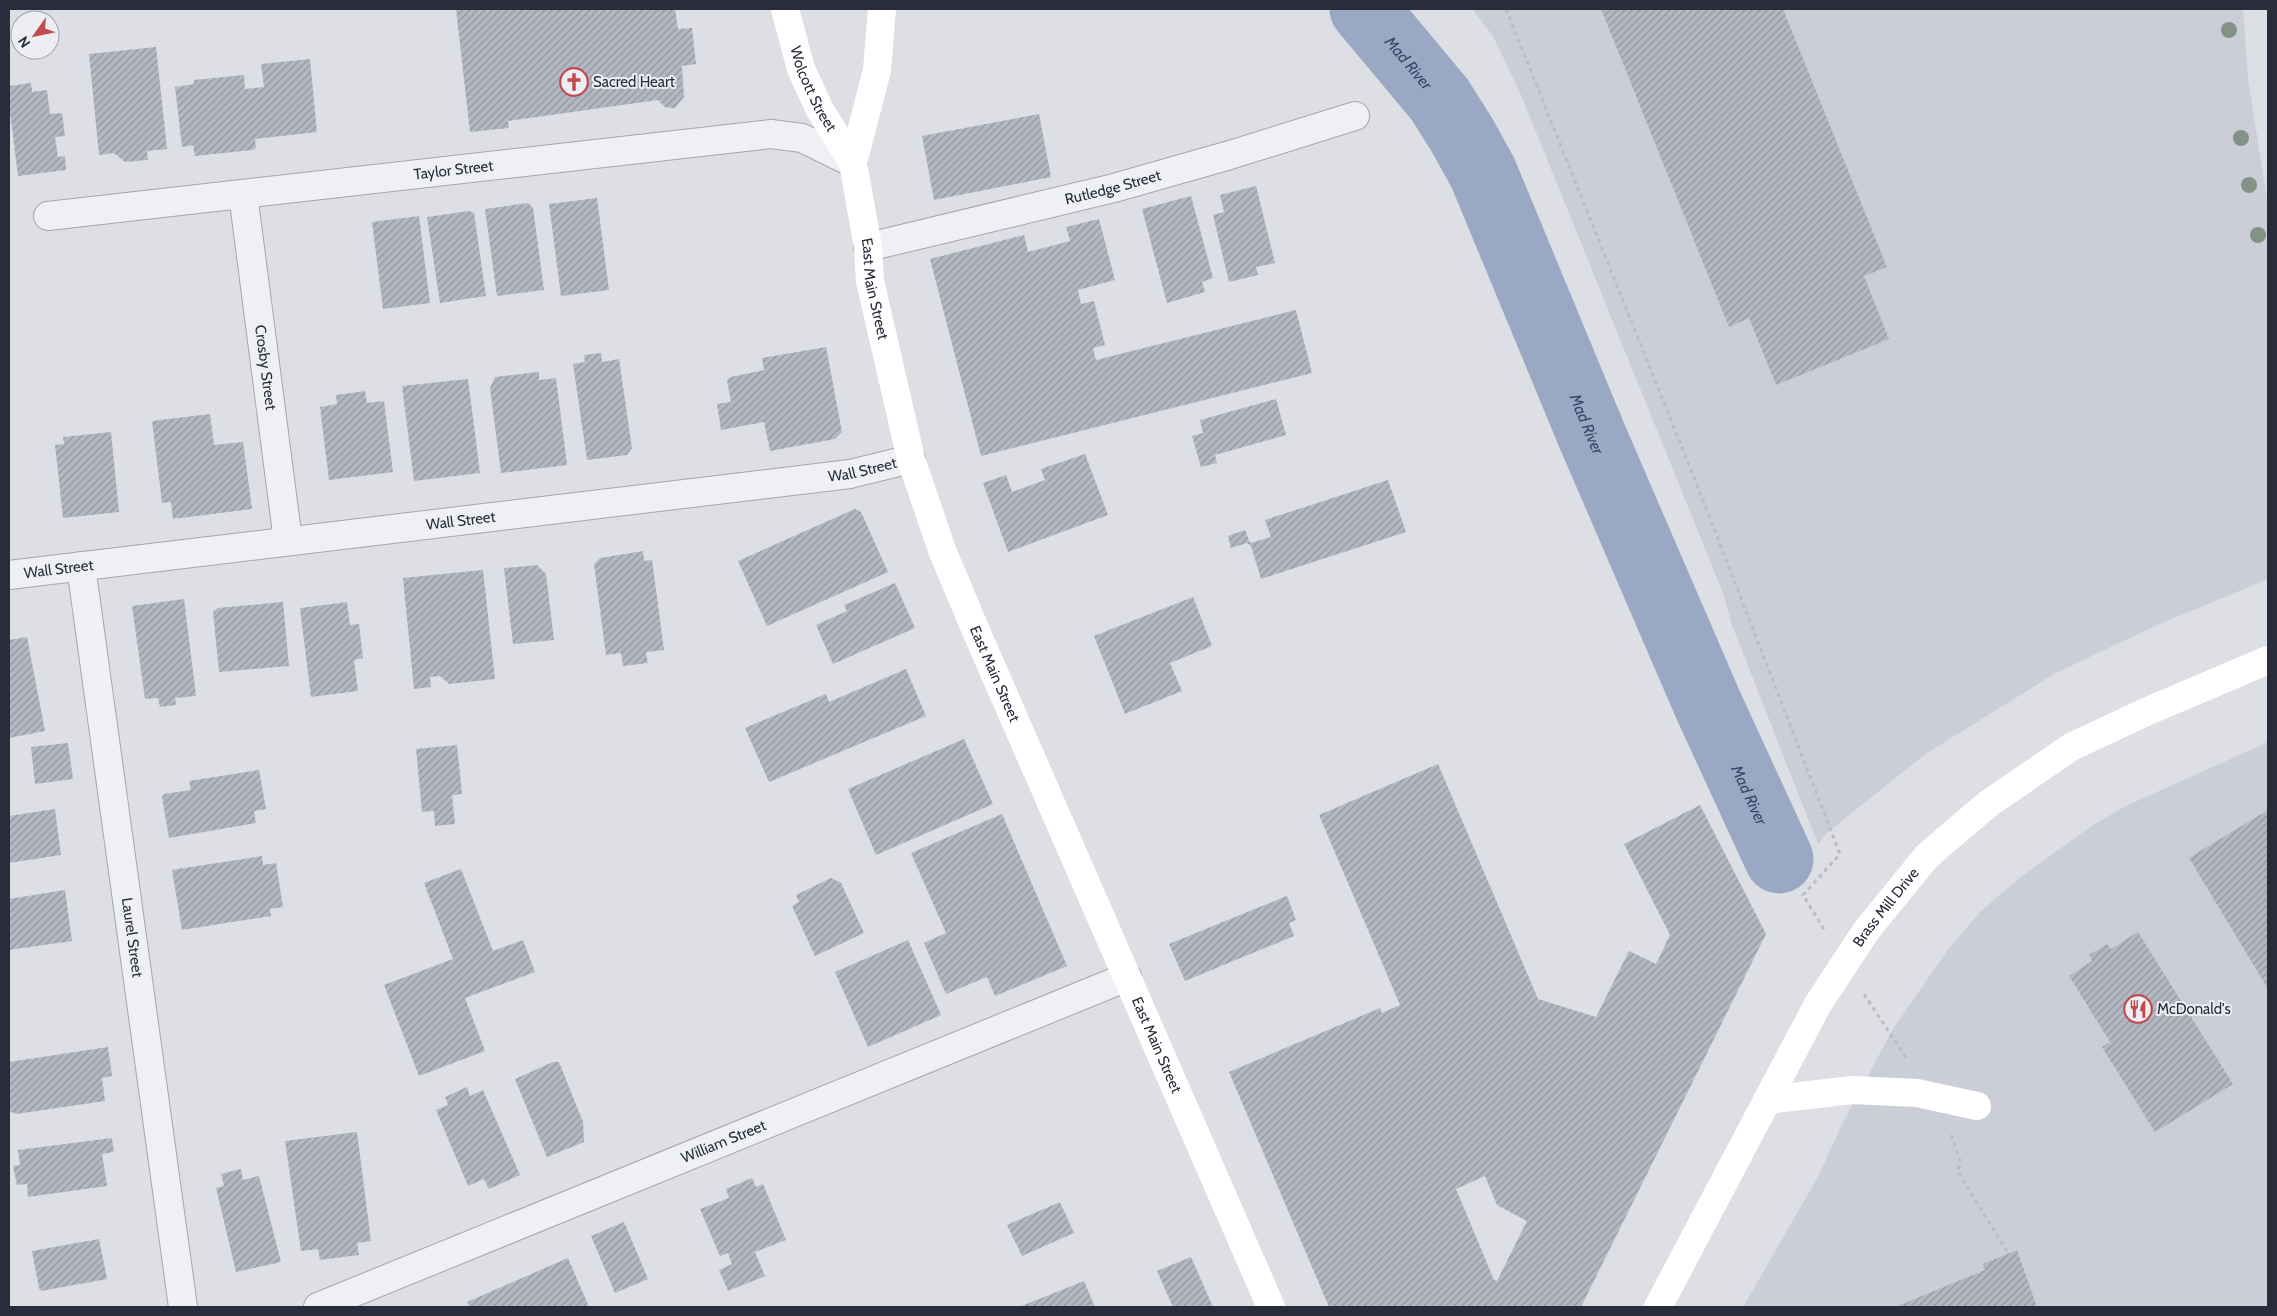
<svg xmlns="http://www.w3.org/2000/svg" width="2277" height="1316" font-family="Cabin,sans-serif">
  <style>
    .built { fill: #cbced7 }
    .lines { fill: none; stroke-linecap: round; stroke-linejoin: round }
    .river { stroke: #9aa9c3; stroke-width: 69 }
    .building { fill: url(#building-hatch); fill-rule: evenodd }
    .minor-casing { stroke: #a3a6af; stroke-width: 30 }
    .path { stroke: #bbbdc4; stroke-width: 3; stroke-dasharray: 4 4; stroke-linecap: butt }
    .minor { stroke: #eff0f4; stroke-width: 28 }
    .secondary { stroke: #fff; stroke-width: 28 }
    .tree { fill: #829385 }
    .labels { text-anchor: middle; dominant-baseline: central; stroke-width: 4; stroke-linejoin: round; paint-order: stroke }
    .poi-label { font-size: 15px; fill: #282c3b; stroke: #eceef3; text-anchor: start }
    .street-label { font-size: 15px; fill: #282c3b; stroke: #eceef3 }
    .water-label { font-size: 16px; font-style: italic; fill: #35476b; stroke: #eceef3 }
  </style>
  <defs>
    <pattern id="building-hatch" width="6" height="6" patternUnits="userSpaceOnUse" patternTransform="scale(1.25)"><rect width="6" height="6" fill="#b4b8c2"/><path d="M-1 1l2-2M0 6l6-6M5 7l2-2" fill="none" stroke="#92969f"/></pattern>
  </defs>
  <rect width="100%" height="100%" fill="#dddfe5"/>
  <g class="built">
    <polygon points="1472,9 2243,9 2248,80 2268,205 2268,579 2155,626 2054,674 1924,755 1828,832 1818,844 1732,625 1723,593 1521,95 1493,36"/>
    <polygon points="2268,742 2268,1307 1743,1307 1818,1177 1842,1124 1893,1029 1949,948 1981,911 2022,876 2096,823 2128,805"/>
  </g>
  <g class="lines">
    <path class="river" id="s1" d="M1364,9L1440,100L1462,135L1483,173L1592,436L1709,707L1779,859"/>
  </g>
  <g class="building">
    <polygon points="456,9 675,9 678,29 692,28 696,64 682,66 684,97 675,108 665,107 658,100 508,121 509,128 470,132"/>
    <polygon points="1601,9 1783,9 1887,267 1864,276 1889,339 1776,385 1749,318 1729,327"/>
    <polygon points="156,47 167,149 147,151 148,160 125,162 114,153 99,155 89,54"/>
    <polygon points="310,59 317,132 255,139 256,148 252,150 195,156 193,145 182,147 175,87 194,84 194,80 244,75 245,89 264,87 261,64"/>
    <polygon points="31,83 32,92 47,90 50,114 62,113 65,136 55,137 58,157 65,156 66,170 18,176 9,104 9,86"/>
    <polygon points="1039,114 1051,177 934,200 922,136"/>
    <polygon points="1256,186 1275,263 1256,267 1258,275 1229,282 1213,215 1224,212 1220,195"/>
    <polygon points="1191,196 1213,278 1202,282 1205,292 1167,303 1142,209"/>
    <polygon points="597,198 609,290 561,296 549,204"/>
    <polygon points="528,203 533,208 544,290 497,296 485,209"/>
    <polygon points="469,211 474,213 486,296 440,303 427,217"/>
    <polygon points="419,216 430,303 383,309 372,222"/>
    <polygon points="1099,219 1115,280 1078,290 1081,304 1094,301 1105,345 1093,348 1096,360 1296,310 1312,373 981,456 930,259 1024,235 1028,252 1070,241 1066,227"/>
    <polygon points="826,347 842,432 835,439 770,451 764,422 721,430 717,404 731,402 727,380 731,377 764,370 762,358"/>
    <polygon points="601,353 602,362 619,359 632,448 627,455 587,460 573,364 585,362 584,355"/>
    <polygon points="539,372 539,380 556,378 567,465 501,473 490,388 495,377"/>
    <polygon points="468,379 480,473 414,481 402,386"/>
    <polygon points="365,391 367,403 384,401 393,472 329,480 320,407 337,404 336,395"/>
    <polygon points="1276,399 1286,435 1215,455 1217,463 1201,467 1192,436 1203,433 1200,420"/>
    <polygon points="210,414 214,445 243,442 252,509 173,519 171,502 162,503 152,421"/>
    <polygon points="111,432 119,512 63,518 55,445 64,444 63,437"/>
    <polygon points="1085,454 1108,515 1008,552 983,483 1006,475 1012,492 1045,480 1041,469"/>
    <polygon points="1388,480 1406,532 1261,579 1251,546 1247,543 1231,548 1228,536 1245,530 1250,543 1271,537 1265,520"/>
    <polygon points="855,509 861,512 888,572 767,626 738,561"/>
    <polygon points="643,551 644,561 652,560 664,650 646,652 648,663 623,666 621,653 606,655 594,564 600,558"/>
    <polygon points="537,565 546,574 554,640 513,644 504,568"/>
    <polygon points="483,570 495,679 449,684 440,676 430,677 431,687 414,689 403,578"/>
    <polygon points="895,583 915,628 833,664 816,625 847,611 844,605"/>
    <polygon points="1193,597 1212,646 1170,663 1182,691 1125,714 1094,636"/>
    <polygon points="184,599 196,696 175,698 176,705 160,707 158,698 145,699 132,606"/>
    <polygon points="283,602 289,666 219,672 213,612 218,608"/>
    <polygon points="347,602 350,625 359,624 363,658 354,660 358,691 311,697 300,608"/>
    <polygon points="27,637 45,731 9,738 9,640"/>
    <polygon points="906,669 926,716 769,782 745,728 826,694 829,702"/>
    <polygon points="964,739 993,804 876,855 848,789"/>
    <polygon points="68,743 73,779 35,784 31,747"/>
    <polygon points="457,745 462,794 452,795 455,824 435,826 434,811 422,812 416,749"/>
    <path d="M1438,764L1538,999L1596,1017L1629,951L1656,964L1670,935L1624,844L1700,805L1766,934L1581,1307H1329L1229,1072L1380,1008L1382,1013L1400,1005L1319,815ZM1485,1176L1497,1205L1527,1221L1497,1281L1494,1280L1456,1189Z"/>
    <polygon points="259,770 266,809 254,811 256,823 169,838 162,797 164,794 191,790 189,781"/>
    <polygon points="55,809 61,855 9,863 9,816"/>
    <polygon points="2268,810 2268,989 2189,858"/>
    <polygon points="1002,814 1067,966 995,996 987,977 946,994 924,943 946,933 911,853"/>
    <polygon points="262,856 263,865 276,863 283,907 270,909 271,916 182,930 172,870"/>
    <polygon points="461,869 493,951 523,940 535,972 465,998 485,1051 419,1076 384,985 453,959 424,883"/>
    <polygon points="831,878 841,883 864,933 815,956 792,906 799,902 796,895"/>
    <polygon points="65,890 72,941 9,950 9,899"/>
    <polygon points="1287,896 1296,920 1289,923 1294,936 1185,981 1169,944"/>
    <polygon points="2138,932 2233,1084 2155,1132 2102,1047 2110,1042 2069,976 2092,961 2089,955 2107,944 2111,949"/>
    <polygon points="908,940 941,1015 868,1047 835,972"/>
    <polygon points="108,1047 112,1076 102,1078 105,1101 16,1114 9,1111 9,1062"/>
    <polygon points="553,1062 559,1062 583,1122 584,1142 547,1157 515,1079"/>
    <polygon points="467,1087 470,1096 483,1090 520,1175 489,1189 484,1179 468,1186 436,1110 448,1105 445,1097"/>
    <polygon points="357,1132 371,1241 357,1243 359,1255 320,1260 318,1249 301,1251 285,1141"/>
    <polygon points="112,1138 114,1152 102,1154 107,1186 28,1197 27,1184 17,1185 13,1166 20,1165 18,1150"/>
    <polygon points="241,1169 243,1180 259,1176 281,1262 236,1272 216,1188 224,1186 221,1174"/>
    <polygon points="752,1178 756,1187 763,1184 786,1240 755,1252 765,1276 728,1291 719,1270 732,1264 728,1253 720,1256 700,1209 729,1198 726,1189"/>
    <polygon points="1060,1202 1074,1233 1022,1256 1007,1225"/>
    <polygon points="624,1222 648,1279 615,1293 591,1236"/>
    <polygon points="99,1239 107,1279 41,1291 39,1288 32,1251"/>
    <polygon points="2017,1250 2037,1307 1895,1307 1985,1270 1983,1264"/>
    <polygon points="1191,1257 1213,1307 1173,1307 1157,1271"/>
    <polygon points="568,1258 589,1307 470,1307 467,1302"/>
    <polygon points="1084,1281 1095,1307 1019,1307"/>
  </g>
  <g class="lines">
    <defs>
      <g id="minor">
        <path id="s2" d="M243,194L288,541"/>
        <path id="s3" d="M48,216L771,134L802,138L853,163"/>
        <path id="s4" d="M868,247L1114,188L1230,155L1355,116"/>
        <path id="s5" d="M81,566L183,1307"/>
        <path id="s6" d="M9,575L850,474L911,459"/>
        <path id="s7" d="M318,1307L1127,977"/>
      </g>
    </defs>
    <use href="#minor" class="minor-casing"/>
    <g class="path">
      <polyline points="1506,9 1703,500 1840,854 1803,895 1825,931"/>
      <polyline points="1864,994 1906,1058"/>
      <polyline points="1951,1135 1960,1161 1958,1172 2008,1253"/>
    </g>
    <use href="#minor" class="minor"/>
    <g class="secondary">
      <path id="s8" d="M785,9L801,69L820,110L853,163"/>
      <path id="s9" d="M882,9L877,70L853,163L868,247L870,281L911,459L942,550L976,631L1271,1307"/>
      <polyline points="1767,1100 1852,1090 1917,1093 1977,1106"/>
      <path id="s10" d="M1658,1307L1818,1004L1866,931L1927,856L1988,804L2071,747L2148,711L2268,660"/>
    </g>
  </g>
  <g class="tree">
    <circle cx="2229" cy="30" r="8"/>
    <circle cx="2241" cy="138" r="8"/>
    <circle cx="2249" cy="185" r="8"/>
    <circle cx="2258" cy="235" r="8"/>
  </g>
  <defs>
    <symbol id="church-ring" viewBox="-11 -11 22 22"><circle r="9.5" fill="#eceef3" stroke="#c24a4e" stroke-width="1.5"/><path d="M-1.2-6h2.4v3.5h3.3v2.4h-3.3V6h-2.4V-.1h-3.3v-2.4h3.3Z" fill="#c24a4e"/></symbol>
    <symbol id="restaurant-ring" viewBox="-11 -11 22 22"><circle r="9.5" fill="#eceef3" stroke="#c24a4e" stroke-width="1.5"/><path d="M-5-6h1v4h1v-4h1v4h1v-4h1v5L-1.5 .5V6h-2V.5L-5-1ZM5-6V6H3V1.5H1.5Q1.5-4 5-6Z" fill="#c24a4e"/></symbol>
  </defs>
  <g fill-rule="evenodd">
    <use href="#church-ring" x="558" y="66" width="32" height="32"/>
    <use href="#restaurant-ring" x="2122" y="993" width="32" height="32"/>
  </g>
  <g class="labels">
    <g class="poi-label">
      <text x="593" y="82">Sacred Heart</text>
      <text x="2157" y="1009">McDonald's</text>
    </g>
    <g class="street-label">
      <text stroke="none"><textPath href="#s8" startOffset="85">Wolcott Street</textPath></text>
      <text stroke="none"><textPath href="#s3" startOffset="408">Taylor Street</textPath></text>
      <text stroke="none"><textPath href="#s4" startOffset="252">Rutledge Street</textPath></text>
      <text stroke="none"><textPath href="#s9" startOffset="285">East Main Street</textPath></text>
      <text stroke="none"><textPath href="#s2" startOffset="175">Crosby Street</textPath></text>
      <text stroke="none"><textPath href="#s6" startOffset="860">Wall Street</textPath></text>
      <text stroke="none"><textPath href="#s6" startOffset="455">Wall Street</textPath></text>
      <text stroke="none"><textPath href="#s6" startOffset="50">Wall Street</textPath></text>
      <text stroke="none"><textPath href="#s9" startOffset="690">East Main Street</textPath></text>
      <text stroke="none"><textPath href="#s10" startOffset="461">Brass Mill Drive</textPath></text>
      <text stroke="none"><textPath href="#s5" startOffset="375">Laurel Street</textPath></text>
      <text stroke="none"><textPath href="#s9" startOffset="1095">East Main Street</textPath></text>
      <text stroke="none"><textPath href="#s7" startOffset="438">William Street</textPath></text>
    </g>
    <g class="water-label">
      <text stroke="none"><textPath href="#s1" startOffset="70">Mad River</textPath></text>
      <text stroke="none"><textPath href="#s1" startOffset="475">Mad River</textPath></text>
      <text stroke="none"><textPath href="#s1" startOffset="880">Mad River</textPath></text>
    </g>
  </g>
  <rect width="2277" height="1316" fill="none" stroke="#282c3b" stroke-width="20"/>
  <g transform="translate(35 35) rotate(237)"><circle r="24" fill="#eceef3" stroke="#9ea0a9"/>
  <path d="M0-4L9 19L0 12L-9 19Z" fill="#c24a4e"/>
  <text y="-8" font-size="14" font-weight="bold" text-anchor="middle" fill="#282c3b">N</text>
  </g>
</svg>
